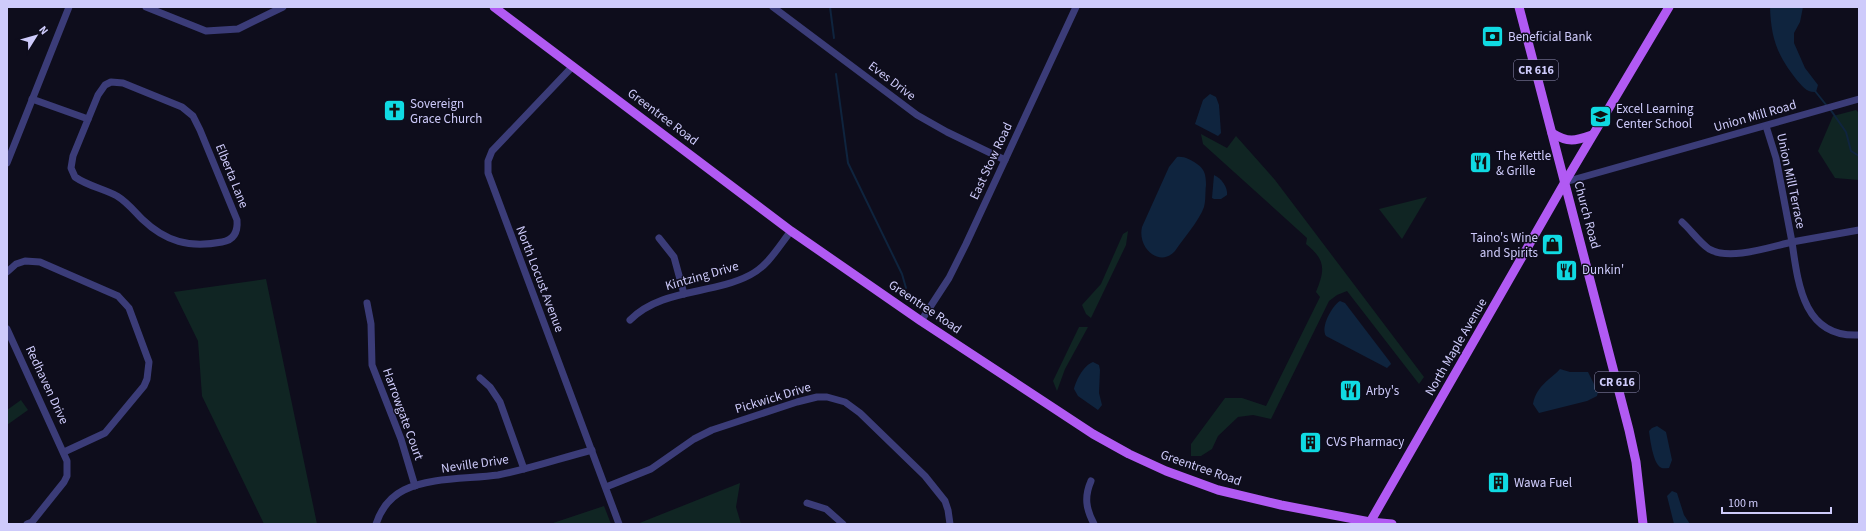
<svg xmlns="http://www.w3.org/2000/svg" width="1866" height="531" font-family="'Source Sans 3',sans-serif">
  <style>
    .green { fill: #102523 }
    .water { fill: #0f243e }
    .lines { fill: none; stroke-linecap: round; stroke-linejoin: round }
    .stream { stroke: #0f243e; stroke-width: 2 }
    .minor { stroke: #3b3c78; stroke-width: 7 }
    .major { stroke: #b15af3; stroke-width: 9 }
    .labels { text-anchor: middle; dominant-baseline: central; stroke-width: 3; stroke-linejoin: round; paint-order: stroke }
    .shield { fill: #0e0d1c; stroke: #9492b8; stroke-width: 1 }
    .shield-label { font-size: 12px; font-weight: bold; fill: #cecbfb }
    .poi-label { font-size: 13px; fill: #cecbfb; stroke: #0e0d1c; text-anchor: start }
    .street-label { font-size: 13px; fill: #cecbfb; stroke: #0e0d1c }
  </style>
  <rect width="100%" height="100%" fill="#0e0d1c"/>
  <g class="green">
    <polygon points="1856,110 1859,113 1859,180 1835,178 1818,151 1833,116"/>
    <path d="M1201,134L1227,148L1236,136L1275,180L1424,377L1419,384L1347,291L1337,295L1329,301L1271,419L1253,415L1238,417L1218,436L1212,449L1201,456H1191V444L1225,398H1242L1266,406L1320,297L1316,292C1325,270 1326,260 1306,244L1307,238L1203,144Z"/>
    <polygon points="1427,197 1402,239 1379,209"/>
    <polygon points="1128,231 1126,245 1091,318 1086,314 1082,305 1101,284 1123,234"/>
    <polygon points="266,279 317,524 264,524 202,396 198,341 174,292"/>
    <polygon points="1079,327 1088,327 1065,369 1057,391 1053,381"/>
    <polygon points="21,400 28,410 7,425 7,410"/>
    <polygon points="740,483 736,507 741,524 637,524"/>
    <polygon points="604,506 611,524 550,524"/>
  </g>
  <g class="water">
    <path d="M1770,7H1803L1800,22L1794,33V43L1805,68L1818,85L1816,92C1807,93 1802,86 1796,79C1777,55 1771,38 1770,7Z"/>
    <polygon points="1210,94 1216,97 1219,105 1221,133 1218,136 1195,124 1203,100"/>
    <path d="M1177,157C1184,156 1191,160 1197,164C1205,169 1206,176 1206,185C1205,192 1206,200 1204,207C1199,221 1183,239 1175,251C1160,268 1137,248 1142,227L1169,167Z"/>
    <path d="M1214,175C1221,178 1228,187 1227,195L1221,199H1214L1212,198Z"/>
    <path d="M1340,301L1345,303L1390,362L1391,364L1387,368L1326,336C1320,327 1332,306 1340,301Z"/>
    <path d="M1093,362L1099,365L1100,370L1099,393L1102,405L1098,410L1078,396L1074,389C1076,380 1084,365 1093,362Z"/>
    <path d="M1560,369L1570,372H1588L1598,392L1597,396L1587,401L1539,413L1533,404C1537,385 1549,381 1560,369Z"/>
    <path d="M1657,426L1666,432L1672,460L1669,468C1666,468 1662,469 1660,467C1653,462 1650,439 1649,431L1652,428Z"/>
    <polygon points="1672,491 1677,493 1684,515 1690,524 1674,524 1667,496"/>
  </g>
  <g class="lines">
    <g class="stream">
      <polyline points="830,7 834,38"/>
      <polyline points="836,74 848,163 902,274 906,288"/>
      <polyline points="1815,91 1827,106"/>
      <polyline points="1830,109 1846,132 1851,151 1859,156"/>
    </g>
    <g class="minor">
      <polyline points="146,7 206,31 238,29 283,7"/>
      <polyline points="773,7 917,115 947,132 1005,160"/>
      <polyline points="573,66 492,151 488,161 488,173 619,524"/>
      <path d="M111,82L123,83L182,107L193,116L200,130L237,220C238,232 234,240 222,242C189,248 166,242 142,219C134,211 127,202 117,196C104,189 88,186 75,177L71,168L73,156L98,95L105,85Z"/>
      <polyline points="32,99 88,119"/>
      <polyline points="7,163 69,7"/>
      <polyline points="1565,182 1859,99"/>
      <path d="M1682,222C1691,230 1699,242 1709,249C1729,261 1770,247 1792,242L1776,158L1766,126"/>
      <path d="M1859,230L1792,242C1798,285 1804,338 1859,335"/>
      <polyline points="659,238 674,257 684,294"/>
      <polyline points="7,272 16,264 25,261 40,262 118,296 129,308 149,362 147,379 144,386 105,433 64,452"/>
      <polyline points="367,303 371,324 372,365 401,439 415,486"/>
      <path d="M630,320C662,288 712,295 750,275C768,266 779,246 791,231"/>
      <polyline points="921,321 949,278 966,244 1076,7"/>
      <polyline points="7,329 67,461 67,476 64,482 32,522 27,524"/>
      <polyline points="480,378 490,387 500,402 524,469"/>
      <path d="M1091,481C1084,497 1086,509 1094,524"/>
      <polyline points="606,487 651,469 694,439 712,430 797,402 817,397 827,397 845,402 860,413 925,476 945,501 948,510 950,524"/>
      <polyline points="807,503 826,509 843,524"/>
      <path d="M376,524C381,509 390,497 404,490C429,477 470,479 498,475C530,469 561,458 592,450"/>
    </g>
    <g class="major">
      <polyline points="494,7 791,231 921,321 1093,434 1129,454 1166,471 1218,490 1281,505 1370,522 1392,524"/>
      <polyline points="1519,7 1629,430 1636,462 1643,524"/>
      <path d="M1552,133C1568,143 1575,141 1592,135"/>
      <polyline points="1369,524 1565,182 1669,7"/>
    </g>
  </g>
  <defs>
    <symbol id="bank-square" viewBox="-11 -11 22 22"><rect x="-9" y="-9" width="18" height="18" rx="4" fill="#10dae2" stroke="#0e0d1c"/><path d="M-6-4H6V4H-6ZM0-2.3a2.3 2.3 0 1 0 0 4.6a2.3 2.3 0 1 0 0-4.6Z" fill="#111"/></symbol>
    <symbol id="church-square" viewBox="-11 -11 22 22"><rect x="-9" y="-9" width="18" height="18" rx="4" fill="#10dae2" stroke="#0e0d1c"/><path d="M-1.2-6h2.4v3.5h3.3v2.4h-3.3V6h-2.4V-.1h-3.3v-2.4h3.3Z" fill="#111"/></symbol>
    <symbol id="school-square" viewBox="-11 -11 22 22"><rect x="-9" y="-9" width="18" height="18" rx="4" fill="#10dae2" stroke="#0e0d1c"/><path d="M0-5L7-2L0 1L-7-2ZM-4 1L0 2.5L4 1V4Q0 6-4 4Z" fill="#111"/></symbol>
    <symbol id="restaurant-square" viewBox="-11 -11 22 22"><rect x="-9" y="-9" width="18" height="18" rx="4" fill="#10dae2" stroke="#0e0d1c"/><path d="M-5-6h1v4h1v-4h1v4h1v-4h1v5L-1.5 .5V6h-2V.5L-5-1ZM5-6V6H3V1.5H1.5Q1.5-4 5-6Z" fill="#111"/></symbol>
    <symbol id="shop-square" viewBox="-11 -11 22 22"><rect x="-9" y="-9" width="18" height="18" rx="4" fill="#10dae2" stroke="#0e0d1c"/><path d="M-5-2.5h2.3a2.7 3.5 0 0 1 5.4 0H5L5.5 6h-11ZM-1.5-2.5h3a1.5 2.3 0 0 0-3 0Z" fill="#111"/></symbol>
    <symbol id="building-square" viewBox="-11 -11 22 22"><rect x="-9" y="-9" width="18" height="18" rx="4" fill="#10dae2" stroke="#0e0d1c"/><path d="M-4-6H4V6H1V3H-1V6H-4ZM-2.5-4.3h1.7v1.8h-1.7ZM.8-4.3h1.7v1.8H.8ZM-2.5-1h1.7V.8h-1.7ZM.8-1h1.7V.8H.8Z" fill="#111"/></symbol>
  </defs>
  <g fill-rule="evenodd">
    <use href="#bank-square" x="1480" y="24" width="25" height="25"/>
    <use href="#church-square" x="382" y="98" width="25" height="25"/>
    <use href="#school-square" x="1588" y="104" width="25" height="25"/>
    <use href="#restaurant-square" x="1468" y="150" width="25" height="25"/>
    <use href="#shop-square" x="1540" y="232" width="25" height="25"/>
    <use href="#restaurant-square" x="1554" y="258" width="25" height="25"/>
    <use href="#restaurant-square" x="1338" y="378" width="25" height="25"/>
    <use href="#building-square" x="1298" y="430" width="25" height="25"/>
    <use href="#building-square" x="1486" y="470" width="25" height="25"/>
  </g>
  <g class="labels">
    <g class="shield">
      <rect x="1514" y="60" width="44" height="20" rx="3"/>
      <rect x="1595" y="372" width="44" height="20" rx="3"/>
    </g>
    <g class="shield-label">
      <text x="1536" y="70">CR 616</text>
      <text x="1617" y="382">CR 616</text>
    </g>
    <g class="poi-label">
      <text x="1508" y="37">Beneficial Bank</text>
      <text x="410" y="104">Sovereign<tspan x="410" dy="15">Grace Church</tspan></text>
      <text x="1616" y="109">Excel Learning<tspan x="1616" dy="15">Center School</tspan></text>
      <text x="1496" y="156">The Kettle<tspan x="1496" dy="15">&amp; Grille</tspan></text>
      <text x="1538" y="238" text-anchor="end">Taino's Wine<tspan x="1538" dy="15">and Spirits</tspan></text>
      <text x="1582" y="270">Dunkin'</text>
      <text x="1366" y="391">Arby's</text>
      <text x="1326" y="442">CVS Pharmacy</text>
      <text x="1514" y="483">Wawa Fuel</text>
    </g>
    <g class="street-label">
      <text transform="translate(892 81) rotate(37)">Eves Drive</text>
      <text transform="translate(1755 116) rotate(-16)">Union Mill Road</text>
      <text transform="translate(663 117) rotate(37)">Greentree Road</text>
      <text transform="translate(991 161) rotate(-65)">East Stow Road</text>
      <text transform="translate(232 176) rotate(68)">Elberta Lane</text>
      <text transform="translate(1791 181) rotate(78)">Union Mill Terrace</text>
      <text transform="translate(1587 215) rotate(75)">Church Road</text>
      <text transform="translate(702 276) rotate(-16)">Kintzing Drive</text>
      <text transform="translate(540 279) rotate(69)">North Locust Avenue</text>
      <text transform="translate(925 307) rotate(34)">Greentree Road</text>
      <text transform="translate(1456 347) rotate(-60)">North Maple Avenue</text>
      <text transform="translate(47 385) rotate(65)">Redhaven Drive</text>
      <text transform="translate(773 398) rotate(-17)">Pickwick Drive</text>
      <text transform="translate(403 414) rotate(70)">Harrowgate Court</text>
      <text transform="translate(475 464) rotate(-8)">Neville Drive</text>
      <text transform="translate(1201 468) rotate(19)">Greentree Road</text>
    </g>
  </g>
  <rect width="1866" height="531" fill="none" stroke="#cecbfb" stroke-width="16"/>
  <g transform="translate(36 36) rotate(53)" stroke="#0e0d1c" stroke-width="3" paint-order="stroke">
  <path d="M0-3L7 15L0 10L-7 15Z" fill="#cecbfb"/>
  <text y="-6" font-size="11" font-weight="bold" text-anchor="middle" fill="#cecbfb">N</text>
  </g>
  <path d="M1722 507v6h109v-6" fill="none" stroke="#cecbfb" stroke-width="2"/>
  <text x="1728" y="507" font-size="12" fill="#cecbfb" stroke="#0e0d1c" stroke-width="3" paint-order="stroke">100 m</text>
</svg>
